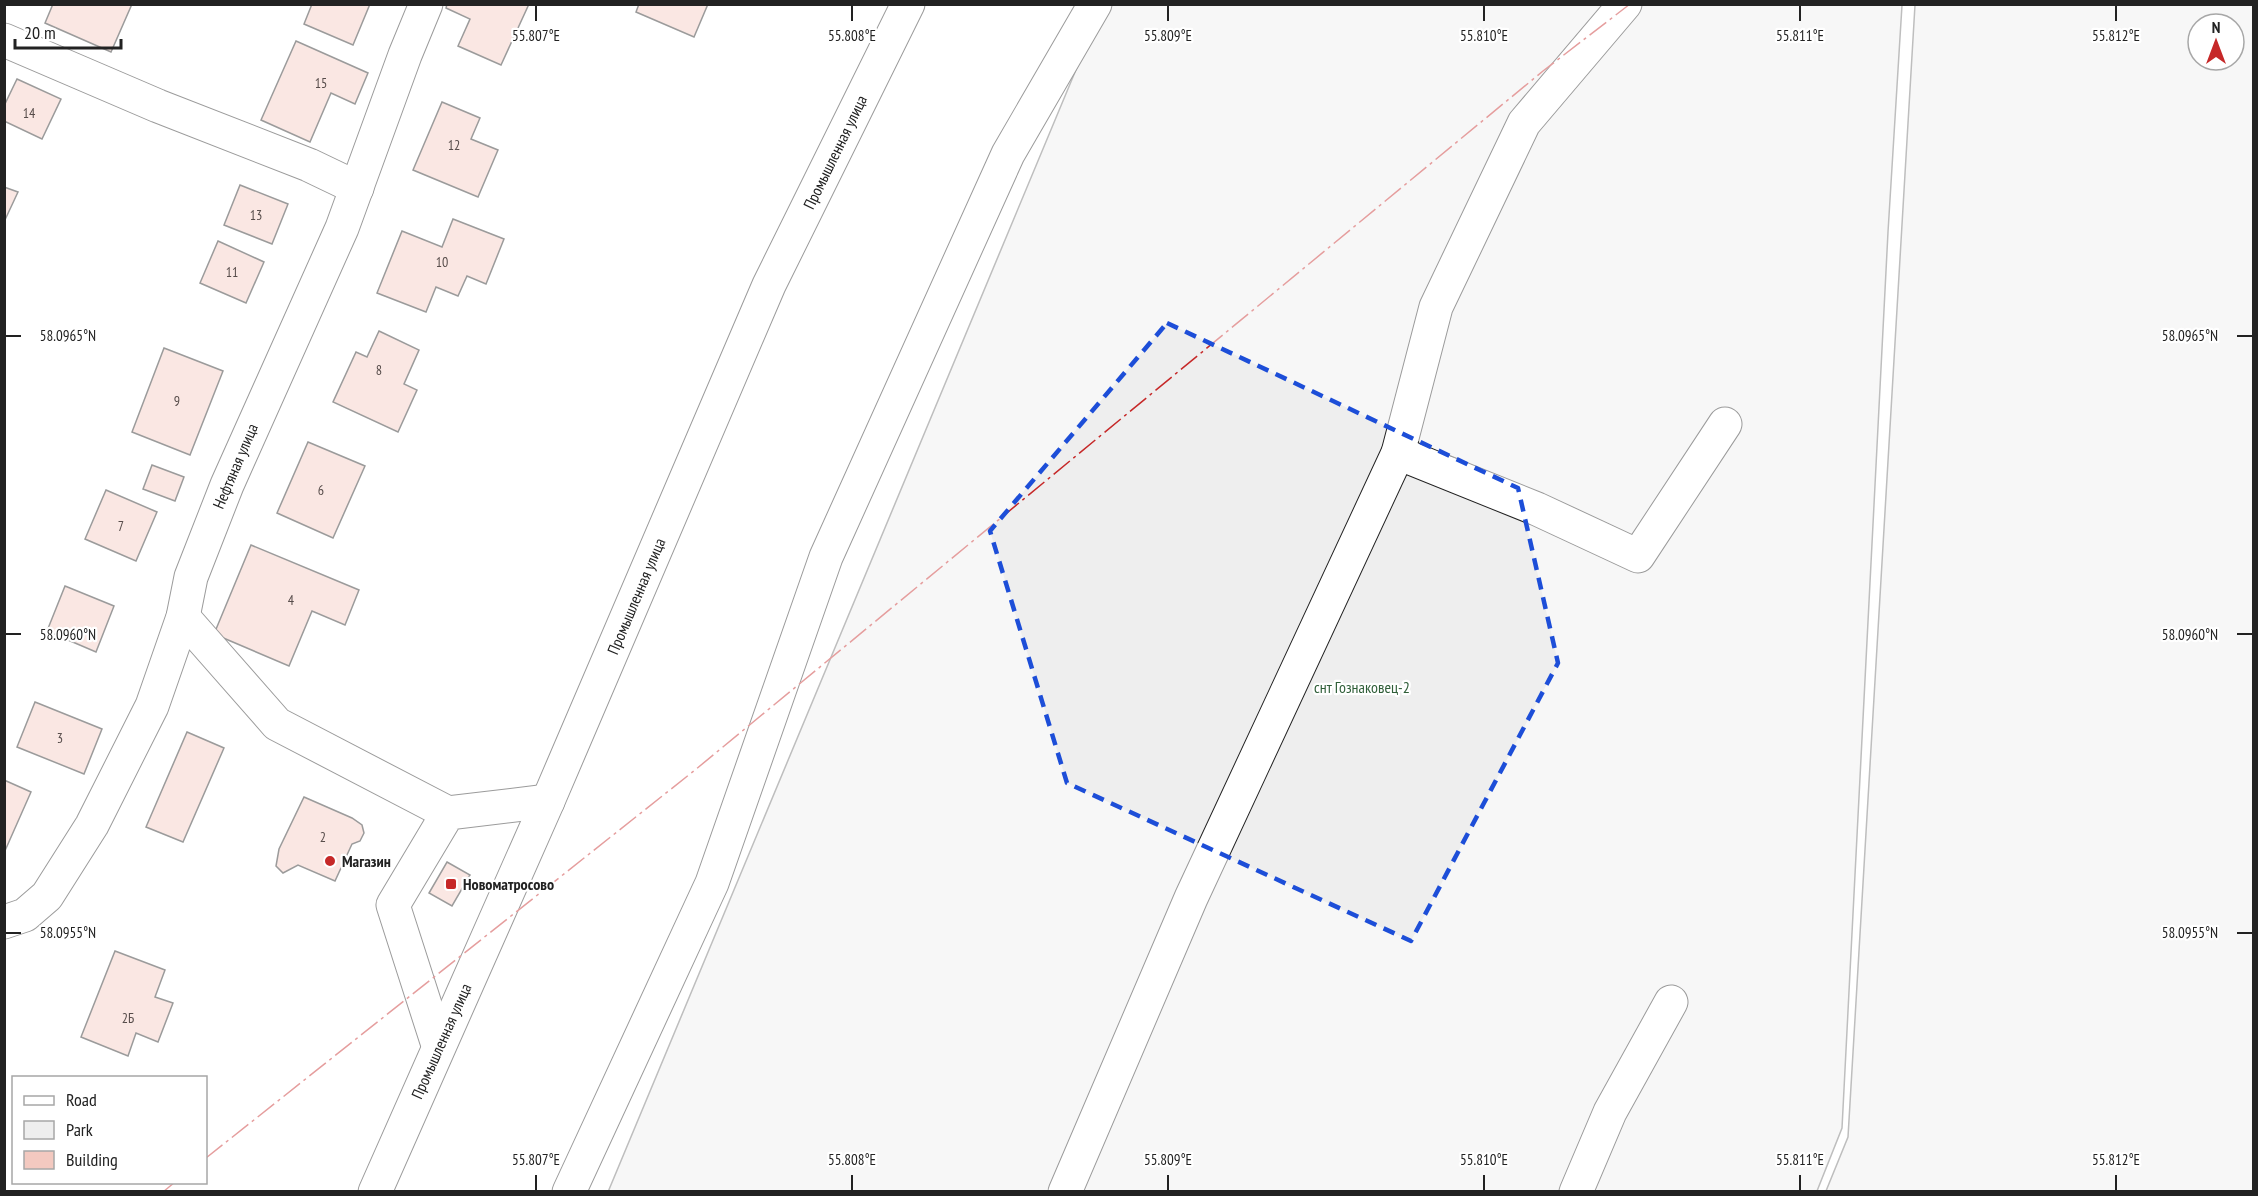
<svg xmlns="http://www.w3.org/2000/svg" width="2258" height="1196" font-family="'PT Sans Narrow',sans-serif">
  <style>
    .green { fill: #eee; stroke: #6f6f6f; stroke-width: 1.5; fill-rule: evenodd }
    .building { fill: #f3c9c0; stroke: #222; stroke-width: 1.5 }
    .lines { fill: none; stroke-linecap: round; stroke-linejoin: round }
    .minor-casing { stroke: #222; stroke-width: 35 }
    .major-casing { stroke: #222; stroke-width: 35 }
    .minor { stroke: #fff; stroke-width: 33 }
    .major { stroke: #fff; stroke-width: 33 }
    .power { stroke: #c62828; stroke-width: 1.5; stroke-dasharray: 21 4.5 3 4.5; stroke-linecap: butt }
    .marked { fill: none; stroke: #1d4ed8; stroke-width: 4.5; stroke-dasharray: 12 8; stroke-linejoin: round }
    .ticks { fill: none; stroke: #222; stroke-width: 2 }
    .poi-dot { fill: #c62828; stroke: #fff; stroke-width: 2 }
    .labels { text-anchor: middle; dominant-baseline: central; stroke-width: 4.5; stroke-linejoin: round; paint-order: stroke }
    .number-label { font-size: 14px; fill: #564c4a }
    .street-label { font-size: 16px; fill: #222; stroke: #fff }
    .park-label { font-size: 16px; fill: #2f5e38; stroke: #fff }
    .poi-label { font-size: 16px; font-weight: bold; fill: #222; stroke: #fff; text-anchor: start }
    .ticks-label { font-size: 15px; text-anchor: middle; fill: #222; stroke: #fff; stroke-width: 4.5; stroke-linejoin: round; paint-order: stroke }
  </style>
  <rect width="100%" height="100%" fill="#fff"/>
  <g class="green">
    <polygon points="1103,5 1902,5 1888,232 1842,1128 1817,1191 608,1192"/>
    <path d="M1915,5H2253V1191H1826L1848,1137ZM2198,24H2234V60H2198Z"/>
  </g>
  <g class="building">
    <polygon points="53,4 132,4 111,52 45,23"/>
    <polygon points="312,4 370,4 353,45 304,24"/>
    <polygon points="447,4 529,4 501,65 458,46 470,19 446,8"/>
    <polygon points="639,4 708,4 694,37 636,12"/>
    <polygon points="296,41 368,73 355,104 331,93 310,142 261,120"/>
    <polygon points="17,79 61,99 42,139 4,121 4,106"/>
    <polygon points="442,102 480,118 471,139 498,150 478,197 413,170"/>
    <polygon points="240,185 288,204 272,244 224,225"/>
    <polygon points="4,187 18,192 4,222"/>
    <polygon points="453,219 504,239 486,284 467,276 458,296 436,287 426,312 377,293 402,231 442,247"/>
    <polygon points="218,241 264,262 246,303 200,283"/>
    <polygon points="379,331 419,350 404,384 417,390 398,432 333,402 356,352 367,357"/>
    <polygon points="164,348 223,371 190,455 132,432"/>
    <polygon points="308,442 365,466 333,538 277,513"/>
    <polygon points="152,465 184,477 175,501 143,489"/>
    <polygon points="106,490 157,512 136,561 85,539"/>
    <polygon points="251,545 359,590 345,625 312,611 289,666 214,634"/>
    <polygon points="65,586 114,606 96,652 47,631"/>
    <polygon points="35,702 102,729 84,774 17,747"/>
    <polygon points="187,732 224,748 183,842 146,827"/>
    <polygon points="4,780 31,792 4,853"/>
    <polygon points="304,797 352,818 362,825 364,833 360,841 352,844 335,881 298,865 283,873 276,866 279,849"/>
    <polygon points="447,862 470,875 452,906 429,893"/>
    <polygon points="115,951 165,970 155,997 173,1003 158,1042 136,1033 128,1056 81,1037"/>
  </g>
  <g class="lines">
    <defs>
      <g id="minor">
        <polyline points="4,40 158,106 309,165 357,188"/>
        <polyline points="1398,453 1537,509 1638,556 1725,424"/>
        <polyline points="183,617 277,724 448,813"/>
        <polyline points="4,922 25,915 47,896 92,825 152,706 183,617 191,577 227,485 342,228 405,55 426,4"/>
        <polyline points="438,1045 393,905 448,813 548,801"/>
        <polyline points="569,1192 712,883 826,557 1008,154 1095,4"/>
        <polyline points="1065,1192 1191,898 1398,453 1436,307 1524,123 1625,4"/>
        <polyline points="1576,1192 1610,1112 1671,1002"/>
      </g>
      <polyline id="major" points="375,1192 548,801 769,285 908,4"/>
    </defs>
    <use href="#minor" class="minor-casing"/>
    <use href="#major" class="major-casing"/>
    <use href="#minor" class="minor"/>
    <use href="#major" class="major"/>
    <g class="power">
      <polyline points="206,1158 695,770 1543,71 1630,4"/>
      <polyline points="163,1192 175,1182"/>
    </g>
  </g>
  <path d="M0 0H2258V1196H0ZM1167,323L1518,488L1558,663L1411,941L1067,783L990,531Z" fill="#fff" fill-opacity=".55" fill-rule="evenodd"/>
  <path class="marked" d="M1167,323L1518,488L1558,663L1411,941L1067,783L990,531Z"/>
  <path class="ticks" d="M536,6V21M852,6V21M1168,6V21M1484,6V21M1800,6V21M2116,6V21M6,336H21M2237,336H2252M6,634H21M2237,634H2252M6,933H21M2237,933H2252M536,1175V1190M852,1175V1190M1168,1175V1190M1484,1175V1190M1800,1175V1190M2116,1175V1190"/>
  <g class="poi-dot">
    <circle cx="330" cy="861" r="6"/>
    <rect x="445" y="878" width="12" height="12" rx="3"/>
  </g>
  <g class="labels">
    <g class="number-label">
      <text x="321" y="83">15</text>
      <text x="29" y="113">14</text>
      <text x="454" y="145">12</text>
      <text x="256" y="215">13</text>
      <text x="442" y="262">10</text>
      <text x="232" y="272">11</text>
      <text x="379" y="370">8</text>
      <text x="177" y="401">9</text>
      <text x="321" y="490">6</text>
      <text x="121" y="526">7</text>
      <text x="291" y="600">4</text>
      <text x="60" y="738">3</text>
      <text x="323" y="837">2</text>
      <text x="128" y="1018">2Б</text>
    </g>
    <g class="street-label">
      <text transform="translate(835 152) rotate(-64)">Промышленная улица</text>
      <text transform="translate(235 466) rotate(-67)">Нефтяная улица</text>
      <text transform="translate(636 596) rotate(-67)">Промышленная улица</text>
      <text transform="translate(441 1041) rotate(-66)">Промышленная улица</text>
    </g>
    <g class="park-label">
      <text x="1362" y="687">снт Гознаковец-2</text>
    </g>
    <g class="poi-label">
      <text x="342" y="861">Магазин</text>
      <text x="463" y="884">Новоматросово</text>
    </g>
  </g>
  <g class="ticks-label">
    <text x="536" y="41">55.807°E</text>
    <text x="852" y="41">55.808°E</text>
    <text x="1168" y="41">55.809°E</text>
    <text x="1484" y="41">55.810°E</text>
    <text x="1800" y="41">55.811°E</text>
    <text x="2116" y="41">55.812°E</text>
    <text x="68" y="341">58.0965°N</text>
    <text x="2190" y="341">58.0965°N</text>
    <text x="68" y="640">58.0960°N</text>
    <text x="2190" y="640">58.0960°N</text>
    <text x="68" y="938">58.0955°N</text>
    <text x="2190" y="938">58.0955°N</text>
    <text x="536" y="1165">55.807°E</text>
    <text x="852" y="1165">55.808°E</text>
    <text x="1168" y="1165">55.809°E</text>
    <text x="1484" y="1165">55.810°E</text>
    <text x="1800" y="1165">55.811°E</text>
    <text x="2116" y="1165">55.812°E</text>
  </g>
  <rect width="2258" height="1196" fill="none" stroke="#222222" stroke-width="12"/>
  <rect x="12" y="1076" width="195" height="108" fill="#ffffff" stroke="#a7a7a7" stroke-width="1.5"/>
  <rect x="24" y="1096" width="30" height="9" fill="#ffffff" stroke="#a7a7a7" stroke-width="1.5"/>
  <text x="66" y="1106" font-size="18" fill="#222222">Road</text>
  <rect x="24" y="1121" width="30" height="18" fill="#eeeeee" stroke="#a7a7a7" stroke-width="1.5"/>
  <text x="66" y="1136" font-size="18" fill="#222222">Park</text>
  <rect x="24" y="1151" width="30" height="18" fill="#f3c9c0" stroke="#a7a7a7" stroke-width="1.5"/>
  <text x="66" y="1166" font-size="18" fill="#222222">Building</text>
  <g transform="translate(2216 42)"><circle r="28" fill="#ffffff" stroke="#a7a7a7" stroke-width="1.5"/>
  <path d="M0-4.5L10 22L0 15L-10 22Z" fill="#c62828"/>
  <text y="-9" font-size="16" font-weight="bold" text-anchor="middle" fill="#222222">N</text>
  </g>
  <path d="M15 39v9h106v-9" fill="none" stroke="#222222" stroke-width="3"/>
  <text x="24" y="39" font-size="18" fill="#222222" stroke="#ffffff" stroke-width="4.5" paint-order="stroke">20 m</text>
</svg>
